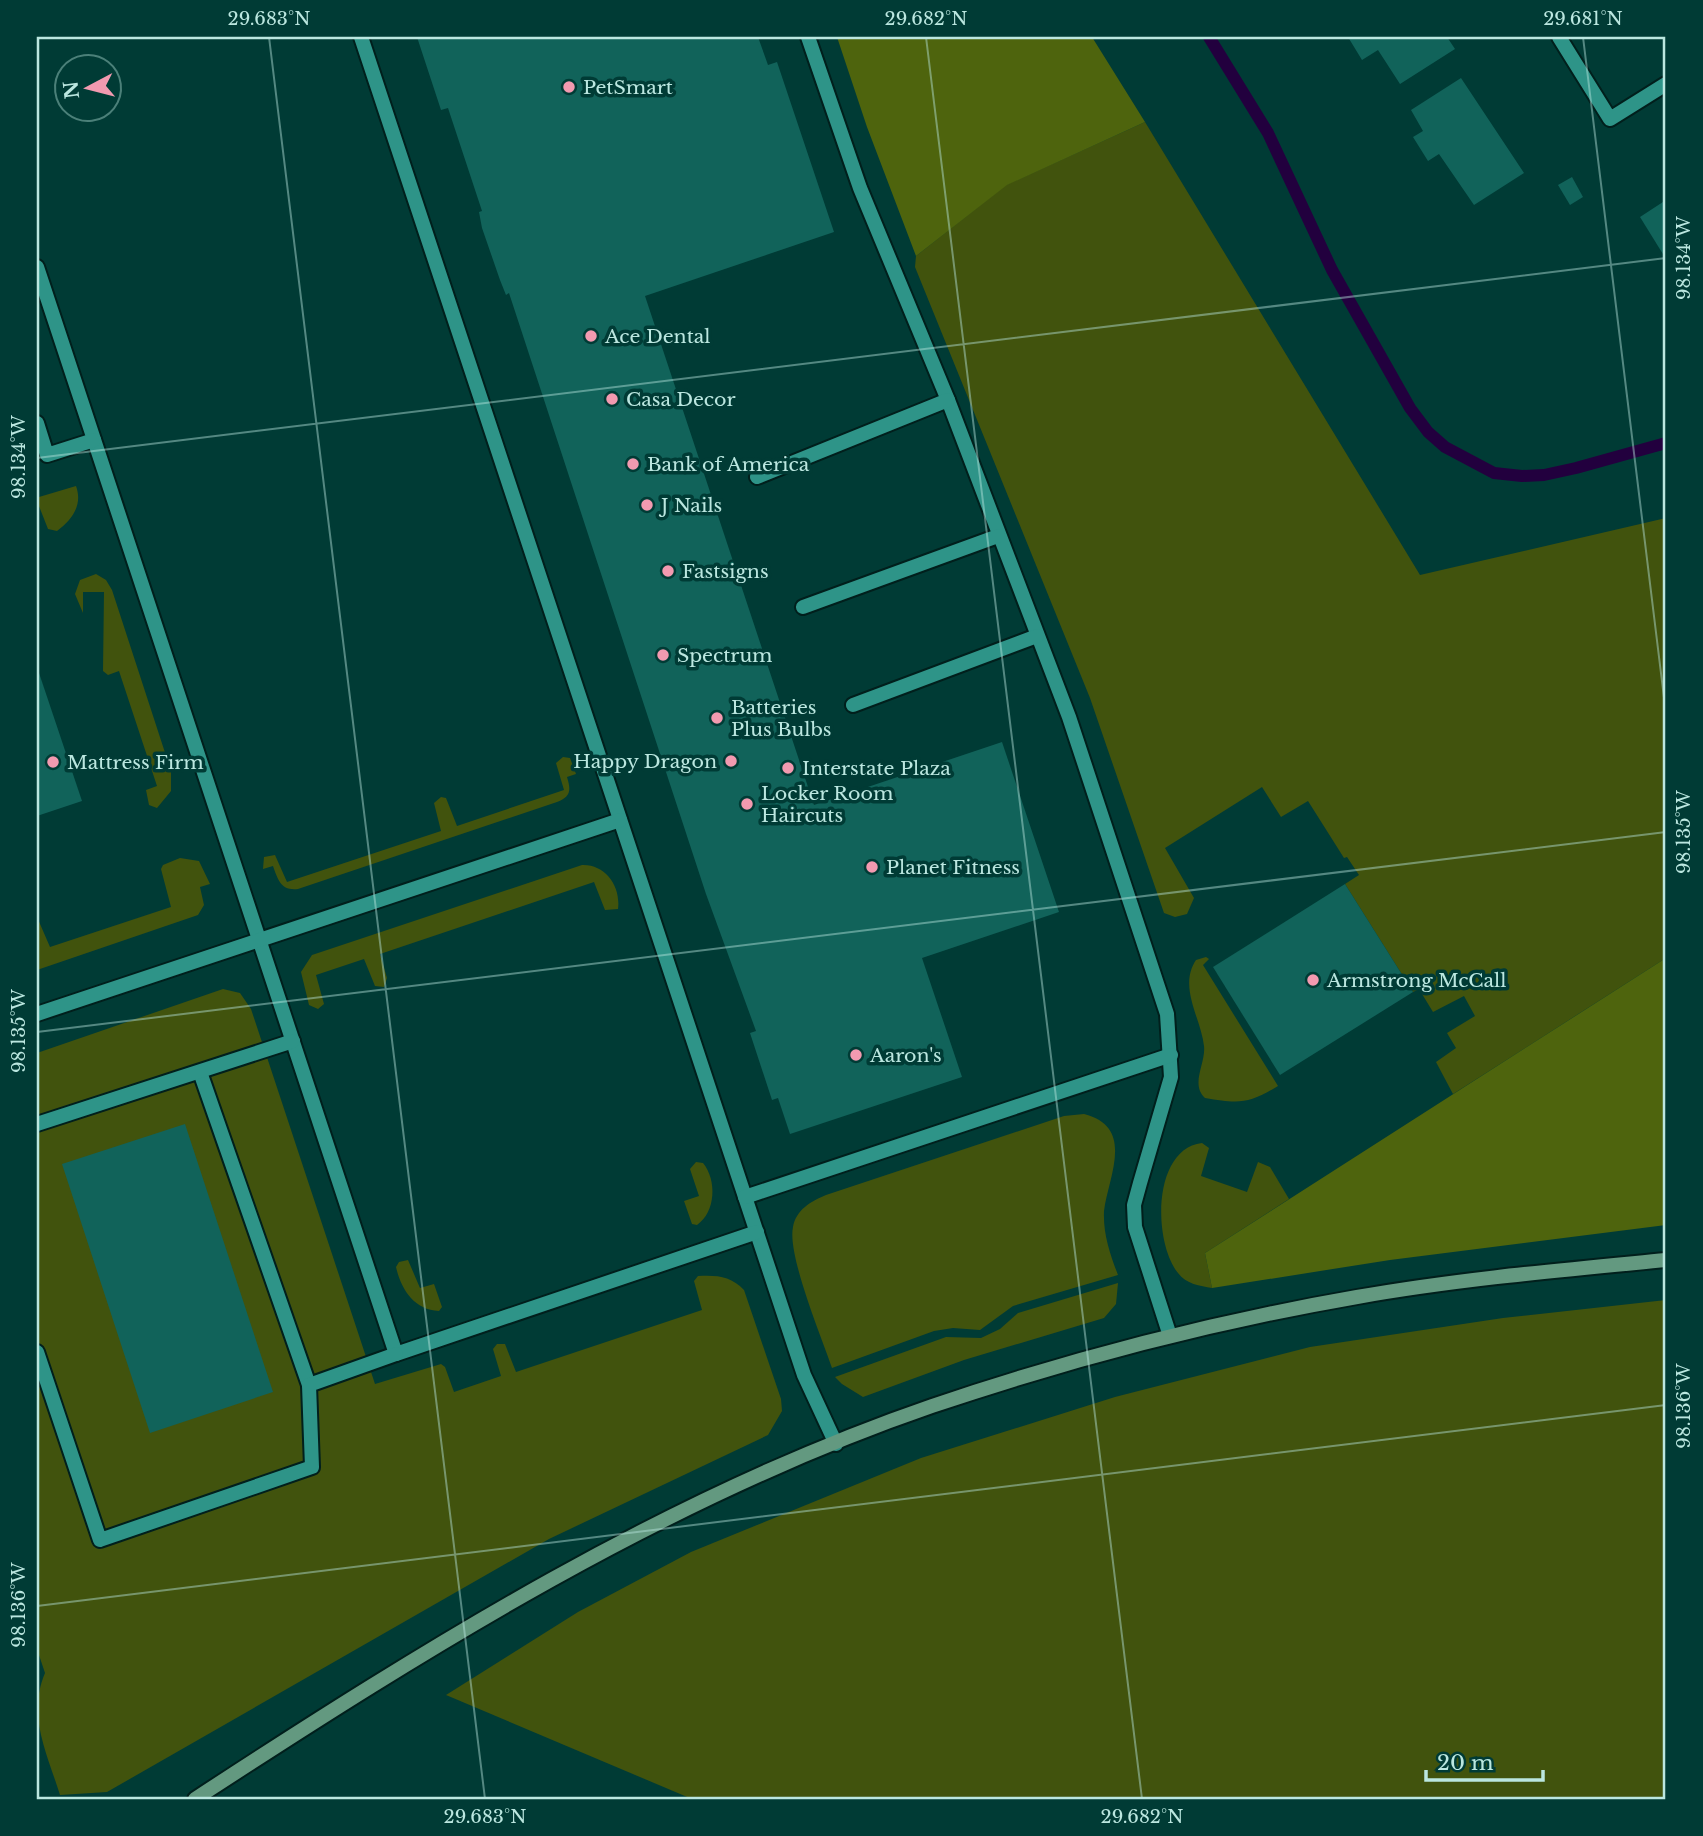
<svg xmlns="http://www.w3.org/2000/svg" width="1703" height="1836" font-family="'Libre Baskerville',serif">
  <style>
    .green { fill: #41530d }
    .forest { fill: #4e640d }
    .lines { fill: none; stroke-linecap: round; stroke-linejoin: round }
    .stream { stroke: #22003e; stroke-width: 12 }
    .building { fill: #11635a }
    .lane-casing { stroke: #011f1c; stroke-width: 18 }
    .street-casing { stroke: #011f1c; stroke-width: 18 }
    .secondary-casing { stroke: #011f1c; stroke-width: 18 }
    .lane { stroke: #2e9488; stroke-width: 14 }
    .street { stroke: #2e9488; stroke-width: 14 }
    .secondary { stroke: #639980; stroke-width: 14 }
    .ticks { fill: none; stroke: #bbe7e0; stroke-width: 2; stroke-opacity: 0.45 }
    .poi-dot { fill: #f29ab0; stroke: #003b35; stroke-width: 2.5 }
    .labels { text-anchor: middle; dominant-baseline: central; stroke-width: 7; stroke-linejoin: round; paint-order: stroke }
    .poi-label { font-size: 19px; fill: #bbe7e0; stroke: #003b35; text-anchor: start }
    .neatline { fill: none; stroke: #bbe7e0; stroke-width: 2.5 }
    .ticks-label { font-size: 18px; text-anchor: middle; fill: #bbe7e0 }
  </style>
  <rect width="100%" height="100%" fill="#003b35"/>
  <g class="green">
    <polygon points="1145,122 1420,575 1666,518 1666,958 1453,1094 1436,1062 1456,1048 1447,1033 1475,1016 1464,996 1433,1012 1419,989 1413,992 1345,884 1359,875 1347,857 1344,858 1308,801 1281,817 1262,787 1165,848 1194,898 1187,914 1175,917 1164,913 1090,698 915,267 916,256 1006,185"/>
    <path d="M76,486C83,505 72,520 57,531L48,529L37,501V492L39,497Z"/>
    <polygon points="96,574 106,580 112,590 171,771 171,791 157,808 149,805 146,790 157,786 119,671 108,675 103,671 104,592 83,592 83,613 75,594 80,580"/>
    <path d="M563,757L570,758L576,774L567,777C571,790 571,797 557,802L298,889C281,891 278,880 273,866L263,869L264,857L275,855L287,882L441,831L434,803L441,797L446,798L457,826L564,790L556,763Z"/>
    <polygon points="180,858 199,861 210,884 200,887 204,905 198,915 37,970 37,917 50,947 171,907 161,869 163,865"/>
    <path d="M582,865C605,864 621,886 618,909L605,910L594,882L380,954L387,978L384,987L375,986L364,959L316,975L324,1004L318,1009L309,1005L301,972L312,955Z"/>
    <path d="M1206,957L1209,959L1203,965L1278,1086C1249,1104 1239,1104 1205,1098C1190,1084 1206,1063 1204,1046C1201,1018 1178,987 1196,960Z"/>
    <path d="M223,989L240,993L251,1009L375,1384L441,1364L445,1367L454,1392L501,1376L493,1349L497,1344H505L516,1372L702,1310L694,1281L698,1276C717,1275 731,1276 744,1290L781,1399L782,1411L768,1435L549,1539L107,1792L60,1795C47,1753 27,1716 45,1673L37,1649V1053Z"/>
    <path d="M1084,1114C1136,1127 1108,1177 1104,1211C1103,1234 1110,1254 1118,1275L1013,1306L980,1330L953,1328L934,1331L832,1368C822,1338 787,1255 793,1227C796,1210 811,1201 826,1195L1064,1116Z"/>
    <path d="M1202,1143L1209,1148L1201,1176L1247,1192L1258,1162L1270,1167L1289,1199L1205,1253L1212,1288C1200,1286 1186,1284 1178,1273C1153,1242 1152,1149 1202,1143Z"/>
    <path d="M696,1162L703,1163C717,1180 716,1212 697,1225L692,1224L684,1201L699,1196L690,1169Z"/>
    <path d="M408,1260L420,1288L434,1284L442,1307L439,1311C414,1310 401,1289 396,1267L399,1262Z"/>
    <polygon points="1118,1283 1116,1304 1104,1318 964,1360 863,1397 842,1384 835,1377 946,1337 981,1338 1000,1329 1018,1313"/>
    <polygon points="1666,1300 1666,1799 692,1799 446,1695 578,1612 691,1552 921,1458 1115,1397 1310,1347 1503,1318"/>
  </g>
  <g class="forest">
    <polygon points="837,37 1092,37 1145,122 1007,185 916,256 867,127"/>
    <polygon points="1666,958 1666,1225 1390,1260 1212,1288 1205,1253"/>
  </g>
  <g class="lines">
    <polyline class="stream" points="1209,37 1268,133 1332,270 1410,408 1428,432 1445,447 1494,473 1522,476 1544,475 1576,468 1666,443"/>
  </g>
  <g class="building">
    <polygon points="417,37 758,37 768,65 777,62 834,232 645,296 814,805 1002,742 1059,912 922,958 962,1077 790,1134 778,1098 772,1100 750,1033 756,1031 706,894 509,293 506,295 500,280 482,228 479,212 482,211 448,108 441,110"/>
    <polygon points="1348,37 1447,37 1455,49 1400,84 1378,50 1362,60"/>
    <polygon points="1461,78 1524,173 1474,205 1439,154 1428,161 1413,137 1423,131 1411,110"/>
    <polygon points="1572,177 1583,197 1570,205 1558,185"/>
    <polygon points="1666,200 1666,259 1640,217"/>
    <polygon points="37,667 82,801 37,816"/>
    <polygon points="1345,884 1413,992 1280,1075 1213,967"/>
    <polygon points="185,1124 273,1392 150,1433 62,1164"/>
  </g>
  <g class="lines">
    <defs>
      <g id="lane">
        <polyline points="361,37 804,1375 836,1444"/>
        <polyline points="808,37 860,188 948,400 1069,717 1167,1014 1171,1077 1140,1183 1134,1205 1135,1227 1170,1336"/>
        <polyline points="37,267 396,1354 757,1232"/>
        <polyline points="37,423 47,455 94,440"/>
        <polyline points="757,477 948,400"/>
        <polyline points="803,607 998,536"/>
        <polyline points="853,705 1037,636"/>
        <polyline points="37,1014 620,820"/>
        <polyline points="200,1072 309,1385"/>
        <polyline points="37,1124 293,1041"/>
        <polyline points="745,1197 1171,1055"/>
        <polyline points="37,1352 100,1540 312,1467 309,1385 396,1354"/>
      </g>
      <polyline id="street" points="1559,37 1610,119 1666,84"/>
      <path id="secondary" d="M195,1799C428,1647 667,1497 932,1406C1071,1359 1213,1322 1357,1297C1459,1279 1563,1270 1666,1260"/>
    </defs>
    <use href="#lane" class="lane-casing"/>
    <use href="#street" class="street-casing"/>
    <use href="#secondary" class="secondary-casing"/>
    <use href="#lane" class="lane"/>
    <use href="#street" class="street"/>
    <use href="#secondary" class="secondary"/>
  </g>
  <path class="ticks" d="M269,37L485,1799M926,37L1142,1799M1583,37L1666,714M37,458L1666,258M37,1032L1666,832M37,1606L1666,1405"/>
  <g class="poi-dot">
    <circle cx="569" cy="87" r="7"/>
    <circle cx="591" cy="336" r="7"/>
    <circle cx="612" cy="399" r="7"/>
    <circle cx="633" cy="464" r="7"/>
    <circle cx="647" cy="505" r="7"/>
    <circle cx="668" cy="571" r="7"/>
    <circle cx="663" cy="655" r="7"/>
    <circle cx="717" cy="718" r="7"/>
    <circle cx="731" cy="761" r="7"/>
    <circle cx="53" cy="762" r="7"/>
    <circle cx="788" cy="768" r="7"/>
    <circle cx="747" cy="804" r="7"/>
    <circle cx="872" cy="867" r="7"/>
    <circle cx="1313" cy="980" r="7"/>
    <circle cx="856" cy="1055" r="7"/>
  </g>
  <g class="labels">
    <g class="poi-label">
      <text x="583" y="87">PetSmart</text>
      <text x="605" y="336">Ace Dental</text>
      <text x="626" y="399">Casa Decor</text>
      <text x="647" y="464">Bank of America</text>
      <text x="661" y="505">J Nails</text>
      <text x="682" y="571">Fastsigns</text>
      <text x="677" y="655">Spectrum</text>
      <text x="731" y="707">Batteries<tspan x="731" dy="22">Plus Bulbs</tspan></text>
      <text x="717" y="761" text-anchor="end">Happy Dragon</text>
      <text x="67" y="762">Mattress Firm</text>
      <text x="802" y="768">Interstate Plaza</text>
      <text x="761" y="793">Locker Room<tspan x="761" dy="22">Haircuts</tspan></text>
      <text x="886" y="867">Planet Fitness</text>
      <text x="1327" y="980">Armstrong McCall</text>
      <text x="870" y="1055">Aaron's</text>
    </g>
  </g>
  <rect width="1703" height="1836" fill="none" stroke="#003b35" stroke-width="77"/>
  <g transform="translate(88 88) rotate(263)"><circle r="33" fill="#003b35" stroke="#4b8079" stroke-width="2"/>
  <path d="M0-5L12 26L0 18L-12 26Z" fill="#f29ab0"/>
  <text y="-10" font-size="19" font-weight="bold" text-anchor="middle" fill="#bbe7e0">N</text>
  </g>
  <path d="M1426 1770v10h117v-10" fill="none" stroke="#bbe7e0" stroke-width="3.5"/>
  <text x="1437" y="1770" font-size="21" fill="#bbe7e0" stroke="#003b35" stroke-width="5" paint-order="stroke">20 m</text>
  <rect x="38" y="38" width="1626" height="1760" class="neatline"/>
  <g class="ticks-label">
    <text x="269" y="25">29.683°N</text>
    <text x="926" y="25">29.682°N</text>
    <text x="1583" y="25">29.681°N</text>
    <text transform="translate(1684 258) rotate(-90)" y="6">98.134°W</text>
    <text transform="translate(19 457) rotate(-90)" y="6">98.134°W</text>
    <text transform="translate(1684 832) rotate(-90)" y="6">98.135°W</text>
    <text transform="translate(19 1031) rotate(-90)" y="6">98.135°W</text>
    <text transform="translate(1684 1406) rotate(-90)" y="6">98.136°W</text>
    <text transform="translate(19 1605) rotate(-90)" y="6">98.136°W</text>
    <text x="485" y="1823">29.683°N</text>
    <text x="1142" y="1823">29.682°N</text>
  </g>
</svg>
